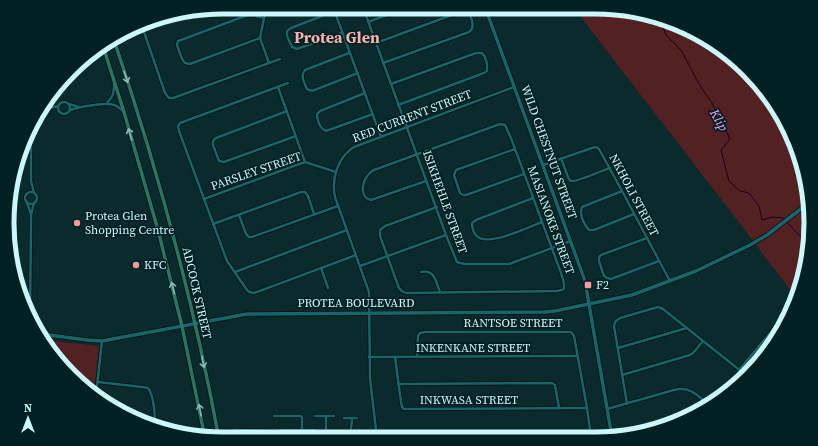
<svg xmlns="http://www.w3.org/2000/svg" width="818" height="446" font-family="'Source Serif 4',serif">
  <style>
    .green { fill: #542123 }
    .lines { fill: none; stroke-linecap: round; stroke-linejoin: round }
    .stream { stroke: #19011e; stroke-width: 1 }
    .minor-casing { stroke: #051011; stroke-width: 4 }
    .tertiary-casing { stroke: #051011; stroke-width: 5 }
    .secondary-casing { stroke: #051011; stroke-width: 5 }
    .minor { stroke: #17666b; stroke-width: 2.5 }
    .tertiary { stroke: #17666b; stroke-width: 3.5 }
    .secondary { stroke: #2a7461; stroke-width: 3.5 }
    .oneway { stroke: #83bcb5 }
    .poi-dot { fill: #f59b99; stroke: #012022; stroke-width: 1.5 }
    .labels { text-anchor: middle; dominant-baseline: central; stroke-width: 3.5; stroke-linejoin: round; paint-order: stroke }
    .street-label { font-size: 12px; fill: #cbf7fa; stroke: #012022 }
    .poi-label { font-size: 12px; fill: #cbf7fa; stroke: #012022; text-anchor: start }
    .water-label { font-size: 13px; font-style: italic; fill: #efa3fe; stroke: #012022 }
    .district-label { font-size: 16px; font-weight: bold; fill: #f7b2b0; stroke: #012022 }
    .rim { fill: none; stroke: #cbf7fa; stroke-width: 5 }
  </style>
  <rect width="100%" height="100%" fill="#0a2a2b"/>
  <g class="green">
    <polygon points="573,7 609,7 664,18 703,36 767,92 804,167 809,251 794,295 741,225"/>
    <polygon points="45,340 99,346 94,393 60,365"/>
  </g>
  <g class="lines">
    <polyline class="stream" points="662,18 662,25 666,35 681,50 699,84 712,103 730,139 721,150 729,181 740,191 749,193 759,206 762,220 773,217 783,218 802,238 806,252 808,254"/>
    <defs>
      <g id="minor">
        <polyline points="333,7 381,137"/>
        <polyline points="363,7 446,235 457,262 460,263 465,264 509,264 571,241"/>
        <polyline points="335,11 291,28 287,31 287,36 292,47 297,49 342,33"/>
        <polyline points="170,16 147,24 143,29 165,93 169,98 173,98 280,59"/>
        <polyline points="368,22 408,7"/>
        <polyline points="260,38 190,64 185,63 182,59 177,45 178,41 181,40 245,16 252,15 264,18"/>
        <path d="M376,43L460,12L465,11C471,14 474,23 472,29L469,32L383,63"/>
        <path d="M349,53L305,70C300,76 304,82 307,89L312,91L358,73"/>
        <polyline points="269,63 260,38 264,18 270,7"/>
        <polyline points="288,83 180,123 178,126 179,131 227,261 247,290 249,292 254,293 356,255"/>
        <path d="M391,84L476,53H482C486,57 488,65 487,71L484,73L398,105"/>
        <polyline points="278,87 305,162"/>
        <path d="M365,93L320,111L317,114C317,120 320,129 326,131L373,114"/>
        <circle cx="64" cy="108" r="6"/>
        <path d="M107,103C113,97 114,93 114,84"/>
        <polyline points="69,104 79,107"/>
        <polyline points="41,108 50,108 58,106"/>
        <path d="M70,110C78,107 107,102 114,105C118,106 121,109 124,112"/>
        <polyline points="287,111 216,138 213,141 213,145 219,161 224,162 296,136"/>
        <polyline points="31,130 31,181 34,193"/>
        <polyline points="515,149 456,170 454,175 460,193 463,195 466,195 524,174"/>
        <path d="M561,158L568,177C569,179 569,181 572,181C577,182 603,170 610,168"/>
        <polyline points="543,165 592,148 596,147 599,149 622,191 670,281"/>
        <path d="M426,181L371,200C357,197 363,175 374,170L500,124L505,125L511,138L561,273L564,283V289L562,290L557,291L406,293L402,291L399,288L380,236V230L385,226L437,207"/>
        <path d="M622,191L582,207C579,214 584,225 589,230H594L634,214"/>
        <circle cx="31" cy="198" r="6"/>
        <path d="M533,198L476,220L472,223C472,228 474,234 478,237C490,246 529,227 542,222"/>
        <polyline points="204,199 305,162 336,172"/>
        <polyline points="27,203 31,214"/>
        <polyline points="239,215 246,234 249,237 252,237 338,206"/>
        <polyline points="213,224 301,192 305,192 308,196 314,214"/>
        <polyline points="647,238 601,255 599,257 599,261 604,276 607,278 611,279 659,261"/>
        <polyline points="360,266 446,235"/>
        <polyline points="321,268 328,288"/>
        <polyline points="235,272 347,230"/>
        <path d="M421,272C435,269 436,282 440,292"/>
        <polyline points="30,317 31,224 31,215 34,203"/>
        <polyline points="618,348 687,328"/>
        <polyline points="369,357 578,356"/>
        <polyline points="395,357 401,402 402,407 404,409 587,408"/>
        <polyline points="417,357 418,336 420,333 425,332 571,332 574,336 576,347 587,408 591,437"/>
        <polyline points="739,370 786,314"/>
        <polyline points="622,375 690,355 693,353 703,341"/>
        <path d="M98,382L142,387L148,388C153,394 156,415 154,423L150,425"/>
        <polyline points="398,384 552,383 555,385 559,408"/>
        <polyline points="96,395 102,341"/>
        <polyline points="627,404 614,326 615,322 620,318 658,307 663,309 747,376"/>
        <path d="M607,409L674,390C690,386 697,395 709,405"/>
        <polyline points="274,416 301,416 302,418 302,430"/>
        <polyline points="315,416 334,416"/>
        <polyline points="344,418 357,418"/>
        <polyline points="377,435 557,434 562,434 565,437"/>
        <polyline points="631,435 631,433 633,431 674,419 682,419"/>
        <polyline points="322,436 326,430 326,416"/>
        <polyline points="231,438 231,432 234,430 271,431"/>
        <polyline points="275,438 275,433 277,431 282,430 314,430 324,438"/>
        <path d="M350,438C350,431 352,425 352,418"/>
        <path d="M377,438L370,379L369,292L335,197C331,178 338,157 354,147L514,87"/>
      </g>
      <g id="tertiary">
        <polyline points="485,7 585,281 612,437"/>
        <polyline points="41,334 87,340 102,341 247,314 545,312 555,311 632,295 696,271 750,245 767,235 806,205"/>
      </g>
      <g id="secondary">
        <path d="M114,40C158,170 194,303 219,439"/>
        <polyline points="103,46 124,112 158,230 182,326 205,438"/>
      </g>
    </defs>
    <use href="#minor" class="minor-casing"/>
    <use href="#tertiary" class="tertiary-casing"/>
    <use href="#secondary" class="secondary-casing"/>
    <use href="#minor" class="minor"/>
    <use href="#tertiary" class="tertiary"/>
    <use href="#secondary" class="secondary"/>
  </g>
  <defs><path id="oneway-shaft" d="M-6 0H5M1.5-3L5.5 0L1.5 3" fill="none" stroke-width="1.6" stroke-linecap="round" stroke-linejoin="round"/></defs>
  <g class="oneway">
    <use href="#oneway-shaft" transform="translate(126 77) rotate(72)"/>
    <use href="#oneway-shaft" transform="translate(130 134) rotate(-106)"/>
    <use href="#oneway-shaft" transform="translate(173 288) rotate(-104)"/>
    <use href="#oneway-shaft" transform="translate(203 362) rotate(79)"/>
    <use href="#oneway-shaft" transform="translate(200 410) rotate(-101)"/>
  </g>
  <g class="poi-dot">
    <circle cx="77" cy="223" r="4"/>
    <circle cx="136" cy="265" r="4"/>
    <rect x="584" y="281" width="8" height="8" rx="2"/>
  </g>
  <g class="labels">
    <g class="street-label">
      <text transform="translate(412 116) rotate(-21)">RED CURRENT STREET</text>
      <text transform="translate(549 152) rotate(70)">WILD CHESTNUT STREET</text>
      <text transform="translate(256 171) rotate(-19)">PARSLEY STREET</text>
      <text transform="translate(634 195) rotate(62)">NKHOLI STREET</text>
      <text transform="translate(445 202) rotate(70)">ISIKHEHLE STREET</text>
      <text transform="translate(551 220) rotate(70)">MASIANOKE STREET</text>
      <text transform="translate(197 293) rotate(77)">ADCOCK STREET</text>
      <text x="356" y="303">PROTEA BOULEVARD</text>
      <text x="513" y="323">RANTSOE STREET</text>
      <text x="473" y="348">INKENKANE STREET</text>
      <text x="469" y="400">INKWASA STREET</text>
    </g>
    <g class="poi-label">
      <text x="85" y="216">Protea Glen<tspan x="85" dy="14">Shopping Centre</tspan></text>
      <text x="144" y="265">KFC</text>
      <text x="596" y="285">F2</text>
    </g>
    <g class="water-label">
      <text transform="translate(719 120) rotate(61)">Klip</text>
    </g>
    <g class="district-label">
      <text x="337" y="37">Protea Glen</text>
    </g>
  </g>
  <path d="M0 0H818V446H0ZM223 14H595A209 209 0 0 1 804 223V223A209 209 0 0 1 595 432H223A209 209 0 0 1 14 223V223A209 209 0 0 1 223 14Z" fill="#012022" fill-rule="evenodd"/>
  <path class="rim" d="M223 14H595A209 209 0 0 1 804 223V223A209 209 0 0 1 595 432H223A209 209 0 0 1 14 223V223A209 209 0 0 1 223 14Z"/>
  <g transform="translate(28 418)" stroke="#012022" stroke-width="3" paint-order="stroke">
  <path d="M0-3L7 15L0 10L-7 15Z" fill="#cbf7fa"/>
  <text y="-6" font-size="11" font-weight="bold" text-anchor="middle" fill="#cbf7fa">N</text>
  </g>
</svg>
